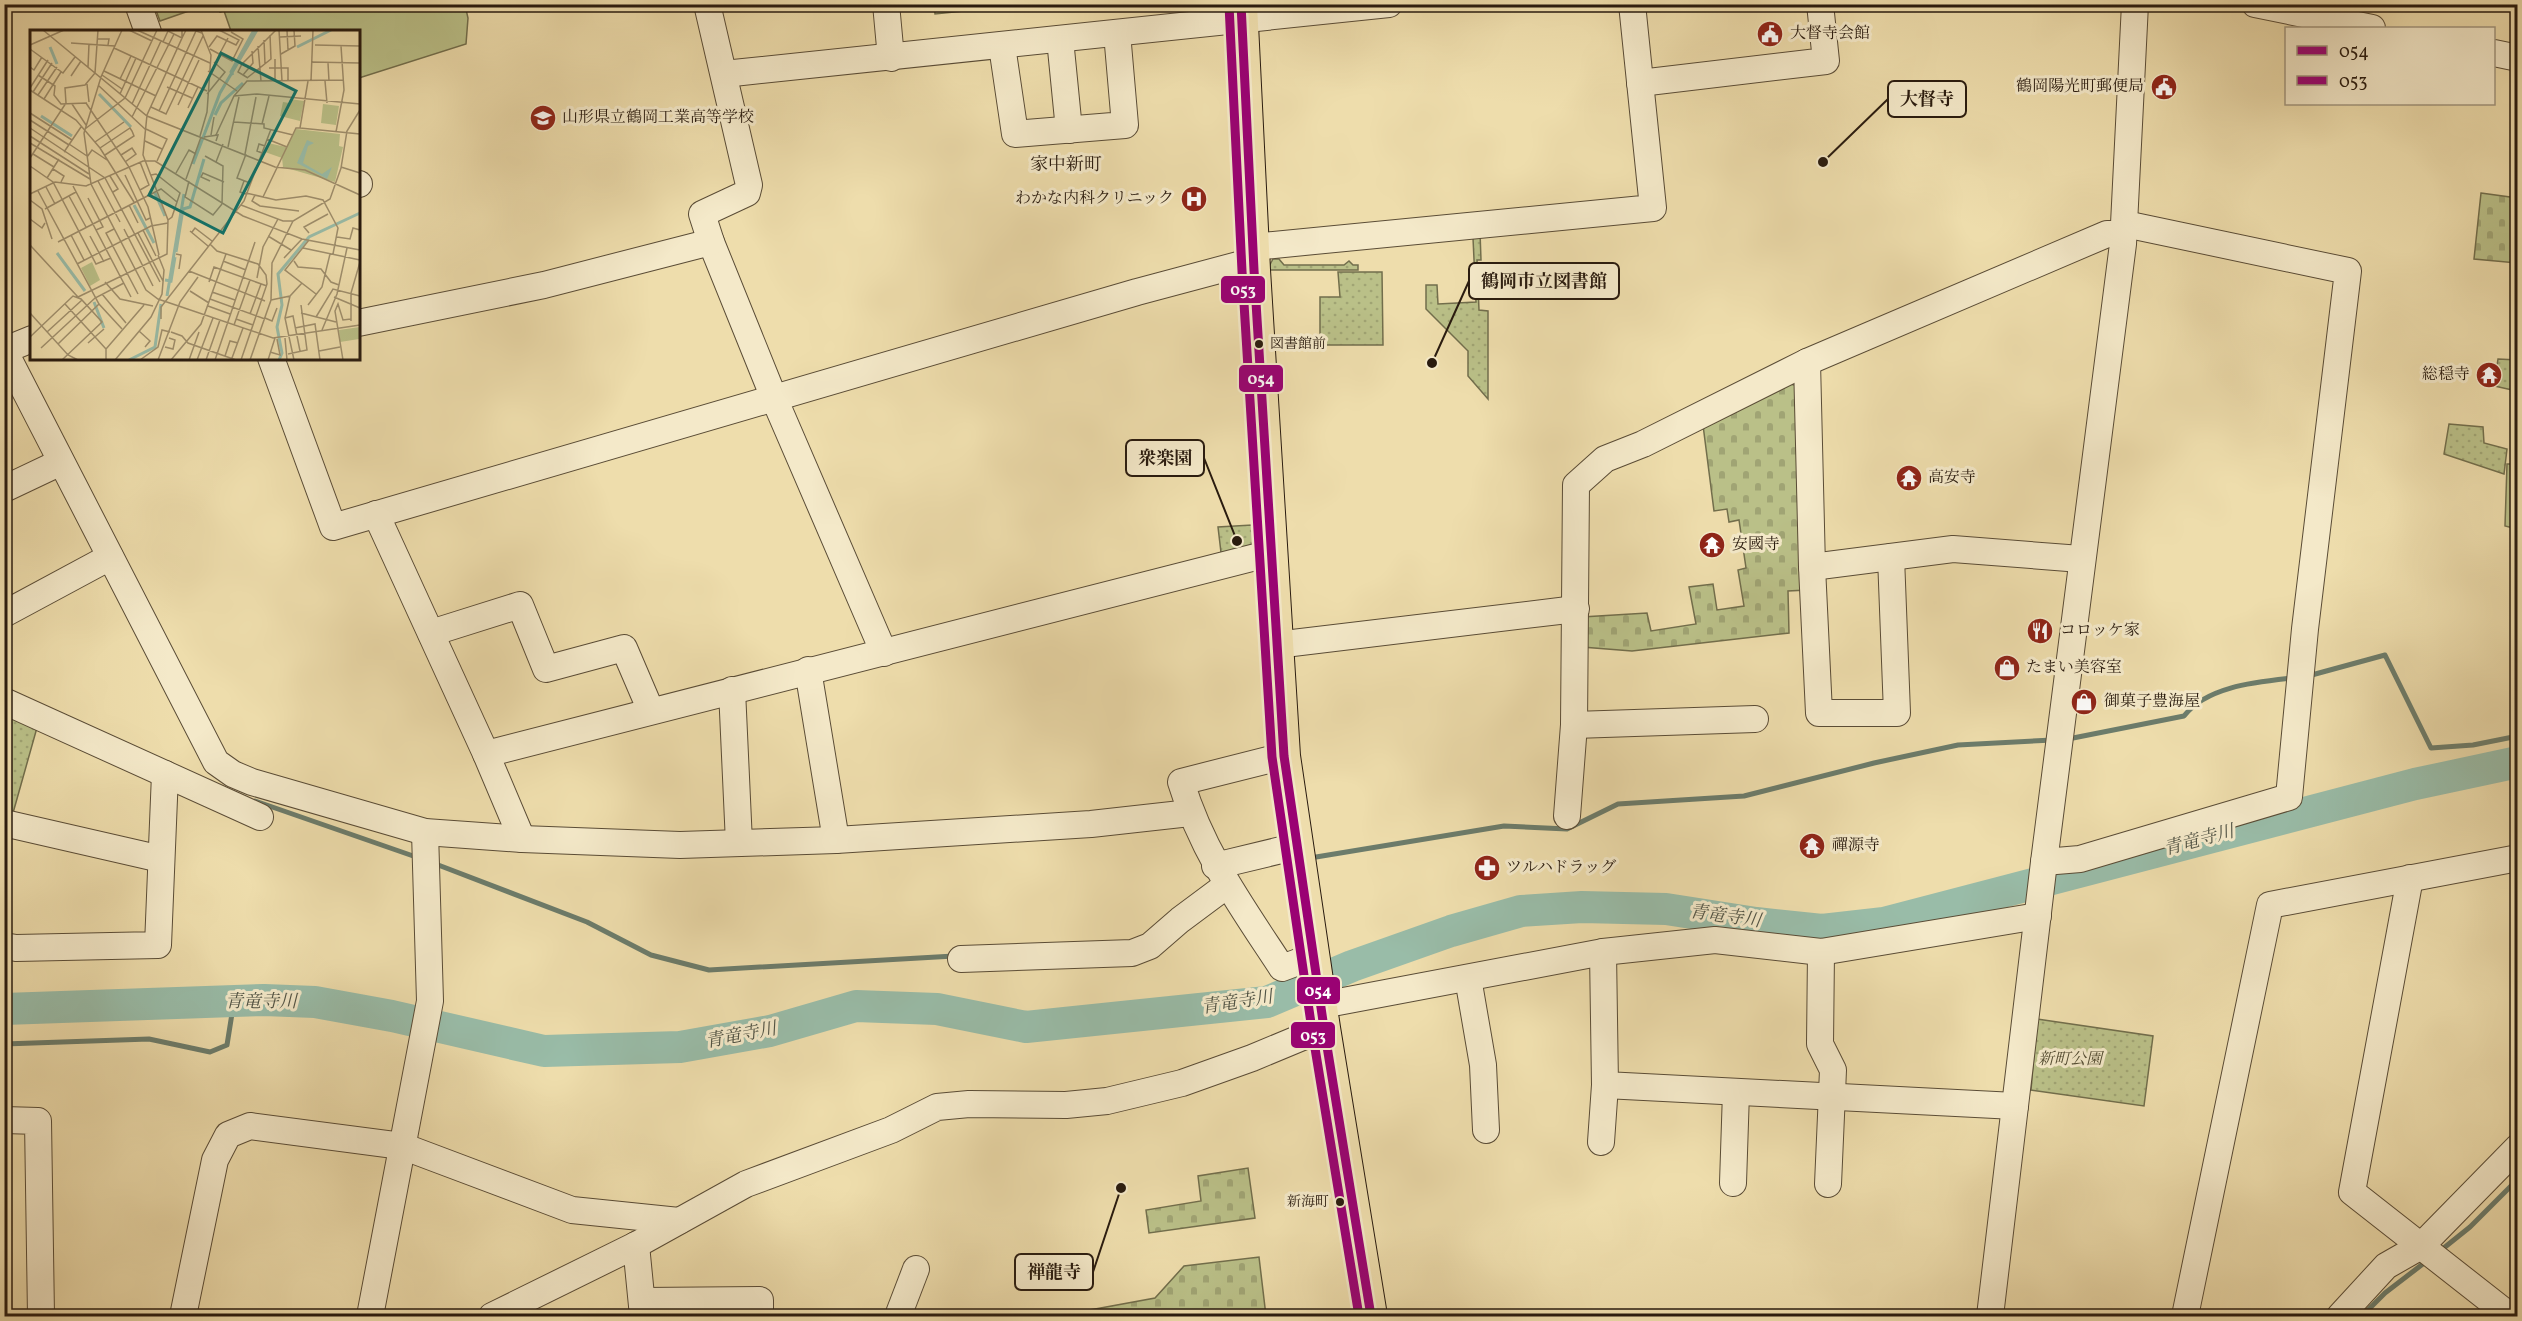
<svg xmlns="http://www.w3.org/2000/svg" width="2522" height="1321" font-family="Vollkorn,'Noto Serif JP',serif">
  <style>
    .green { fill: url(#green-dots); stroke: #726e4c; stroke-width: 1.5 }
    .cemetery { fill: url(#cemetery-stones); stroke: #726e4c; stroke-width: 1.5 }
    .pitch { fill: #bac088; stroke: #726e4c; stroke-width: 1.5 }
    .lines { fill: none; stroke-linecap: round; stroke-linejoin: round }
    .stream { stroke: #6c7c6b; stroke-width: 5 }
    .river { stroke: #99bca8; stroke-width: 32 }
    .minor-casing { stroke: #5a4c36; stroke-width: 28 }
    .major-casing { stroke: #291b0f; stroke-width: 34 }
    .minor { stroke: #f4e9c9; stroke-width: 26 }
    .major { stroke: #eeddac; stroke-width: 32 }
    .bus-1-casing { stroke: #f4e9c9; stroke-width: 14 }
    .bus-2-casing { stroke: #f4e9c9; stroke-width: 14 }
    .bus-1 { stroke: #9a0273; stroke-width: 9 }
    .bus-2 { stroke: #9a0273; stroke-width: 9 }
    .bus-dot { fill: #291b0f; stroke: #f4e9c9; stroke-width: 2 }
    .labels { text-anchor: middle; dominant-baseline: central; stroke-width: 6; stroke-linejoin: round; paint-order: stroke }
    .bus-label { font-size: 14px; fill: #291b0f; stroke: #f4e9c9; text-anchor: start }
    .poi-label { font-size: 16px; fill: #291b0f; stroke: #f4e9c9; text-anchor: start }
    .park-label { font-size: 16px; font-style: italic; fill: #544d33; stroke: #f4e9c9 }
    .neighbourhood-label { font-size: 18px; fill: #291b0f; stroke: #f4e9c9 }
    .water-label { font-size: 18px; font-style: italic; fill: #505345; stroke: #f4e9c9 }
    .inset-river { fill: none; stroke: #99bca8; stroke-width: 3 }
    .inset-road { fill: none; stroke: #9f8f6d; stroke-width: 1.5 }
    .view { fill: #0f766e; fill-opacity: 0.15; stroke: #0f766e; stroke-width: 3 }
    .inset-edge { fill: none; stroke: #291b0f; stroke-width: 3 }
    .leader { fill: none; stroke: #291b0f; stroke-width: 2 }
    .callout-dot { fill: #291b0f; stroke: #f4e9c9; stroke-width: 2 }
    .callout { fill: #f4e9c9; stroke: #291b0f; stroke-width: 2 }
    .callout-label { font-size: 18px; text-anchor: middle; font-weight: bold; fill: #291b0f }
    .line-badge { stroke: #f4e9c9; stroke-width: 2 }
    .badge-label { font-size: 16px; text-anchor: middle; font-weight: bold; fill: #fff }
  </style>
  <defs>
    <pattern id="green-dots" width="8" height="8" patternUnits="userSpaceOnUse" patternTransform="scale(1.5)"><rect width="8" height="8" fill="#bac088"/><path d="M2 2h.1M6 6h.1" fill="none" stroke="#a0a474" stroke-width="1.8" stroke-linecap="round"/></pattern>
    <pattern id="cemetery-stones" width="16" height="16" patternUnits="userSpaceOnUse" patternTransform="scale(1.5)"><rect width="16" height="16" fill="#bac088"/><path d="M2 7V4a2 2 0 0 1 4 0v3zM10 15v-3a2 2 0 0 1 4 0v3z" fill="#a0a474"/></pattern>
  </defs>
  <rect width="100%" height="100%" fill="#eeddac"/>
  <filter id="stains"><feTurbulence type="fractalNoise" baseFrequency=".00333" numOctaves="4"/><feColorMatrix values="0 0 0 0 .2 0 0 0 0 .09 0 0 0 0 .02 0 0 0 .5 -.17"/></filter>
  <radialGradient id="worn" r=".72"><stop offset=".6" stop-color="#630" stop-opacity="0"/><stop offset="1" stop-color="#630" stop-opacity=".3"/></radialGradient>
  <g class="green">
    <polygon points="934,4 1024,4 1024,5 935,14"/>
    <polygon points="1480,232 1481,260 1477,260 1479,310 1488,311 1488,399 1468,376 1468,351 1426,309 1426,285 1437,285 1438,304 1476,302 1473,238"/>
    <polygon points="1273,259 1279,259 1284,265 1344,265 1349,261 1353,265 1358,265 1358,270 1267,270"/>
    <polygon points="1338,272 1382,272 1383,345 1320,345 1320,297 1340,297"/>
    <polygon points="2498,359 2517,360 2517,391 2494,386"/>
    <polygon points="2449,424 2483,427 2484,443 2507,449 2504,474 2444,454"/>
    <polygon points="1252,525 1255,554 1222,561 1218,527"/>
    <polygon points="5,701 40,717 13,813 5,810"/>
    <polygon points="2037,1019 2153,1036 2144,1106 2031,1090"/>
  </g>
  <g class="cemetery">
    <polygon points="2481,193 2517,198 2517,263 2474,259"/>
    <polygon points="1790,384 1799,386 1807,590 1788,591 1789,633 1632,651 1582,647 1582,617 1647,613 1651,631 1696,624 1689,587 1713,584 1717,610 1744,606 1738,570 1746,568 1739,520 1729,522 1727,509 1714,511 1703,425"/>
    <polygon points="2507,464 2517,464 2517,529 2505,526"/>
    <polygon points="1248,1168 1255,1218 1149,1233 1146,1210 1201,1201 1198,1176"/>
    <polygon points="1259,1257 1266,1316 1057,1316 1155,1298 1184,1266"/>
  </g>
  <g class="pitch">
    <polygon points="154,5 154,4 206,5 160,21"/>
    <polygon points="217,5 465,5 468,18 466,44 359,78 358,32 231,31 224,11 220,12"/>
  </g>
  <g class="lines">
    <g class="stream">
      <polyline points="2308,676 2385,655 2431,748 2473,745 2518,736"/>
      <path d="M2068,739L2184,716C2207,686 2257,682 2293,678"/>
      <polyline points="255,801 419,858"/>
      <polyline points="1310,858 1504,826 1567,829 1618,804 1744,796 1874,763 1958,745 2053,740"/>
      <polyline points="433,863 587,922 651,955 709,970 954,956"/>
      <polyline points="4,1044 149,1039 210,1052 227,1045 234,1001"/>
      <polyline points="2440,1251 2470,1227 2518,1179"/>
      <polyline points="2362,1316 2385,1293 2428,1260"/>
    </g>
    <polyline class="river" points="4,1009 264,1000 315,1002 392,1016 544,1051 680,1047 770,1031 856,1006 937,1009 1026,1027 1267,1002 1352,966 1451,931 1521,911 1582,907 1666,909 1756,923 1822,930 1884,923 2415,784 2518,762"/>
    <defs>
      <g id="minor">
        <polyline points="138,4 148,32"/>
        <polyline points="707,4 749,185 747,193 702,214 711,242 774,398 884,653"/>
        <polyline points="886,4 891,58"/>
        <polyline points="2255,4 2372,28"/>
        <polyline points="1060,39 1069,130"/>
        <polyline points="1002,46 1015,134 1125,125 1117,33"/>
        <polyline points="2494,53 2518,58"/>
        <polyline points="724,74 1389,4"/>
        <polyline points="1640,83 1826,61 1820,4"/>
        <polyline points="358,184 359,184"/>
        <polyline points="1253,247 1653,208 1632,4"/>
        <polyline points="358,323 544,285 711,242"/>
        <polyline points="4,350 216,762 233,774 252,782 425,832 522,839 680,845 836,840 1091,824 1190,813"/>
        <polyline points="5,350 32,339"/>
        <polyline points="271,358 333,527 1137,292 1253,261"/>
        <polyline points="1807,362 1812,567 1819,713 1897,713 1891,557"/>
        <polyline points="4,489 61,462"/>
        <polyline points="376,514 486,754 522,839"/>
        <polyline points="1812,567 1953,549 2081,559"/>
        <polyline points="4,614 110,557"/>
        <polyline points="431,633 520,605 546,669 624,648 651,711"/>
        <polyline points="1276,645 1576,609"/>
        <polyline points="808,670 836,840"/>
        <polyline points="732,690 739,843"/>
        <polyline points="4,701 260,817"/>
        <polyline points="1574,725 1755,719"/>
        <polyline points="486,754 1271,553"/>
        <path d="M1284,756L1181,782C1202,852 1242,907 1282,968L1314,956"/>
        <polyline points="1567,816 1574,725 1576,485 1605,459 1643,444 1807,362 2107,234 2124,234"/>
        <polyline points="4,823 161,859"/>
        <polyline points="2044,862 2080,859 2289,797 2305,629 2348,271 2125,224"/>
        <polyline points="1215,866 1298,846"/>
        <polyline points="2410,878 2352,1192 2510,1316"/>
        <polyline points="4,946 16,948 158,945 165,774"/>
        <polyline points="1603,952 1605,1085 2015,1106"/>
        <polyline points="1821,952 1820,1044 1833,1070 1828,1184"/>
        <polyline points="961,959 1132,953 1150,946 1180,920 1227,885"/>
        <polyline points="1468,978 1483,1065 1486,1130"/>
        <polyline points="1338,1002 1603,952 1715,940 1821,952 2038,916"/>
        <polyline points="4,1120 38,1121 41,1316"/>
        <polyline points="1601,1142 1605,1085"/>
        <polyline points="1733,1183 1736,1092"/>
        <polyline points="636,1245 643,1316"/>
        <polyline points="643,1301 760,1300 760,1316"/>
        <polyline points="183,1316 215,1160 228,1135 250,1126 402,1146 572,1210 679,1221"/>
        <polyline points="370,1316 430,1001 425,832"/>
        <polyline points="492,1316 636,1245 746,1184 891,1130 937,1107 969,1104 1066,1105 1107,1101 1182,1083 1252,1058 1324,1028"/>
        <polyline points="898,1316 916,1269"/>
        <polyline points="1990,1316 2044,862 2123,244 2135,4"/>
        <polyline points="2185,1316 2270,905 2518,858"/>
        <polyline points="2340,1316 2386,1266 2421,1246 2518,1147"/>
      </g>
      <polyline id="major" points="1241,4 1254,270 1284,756 1324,1028 1371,1316"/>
    </defs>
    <use href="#minor" class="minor-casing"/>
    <use href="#major" class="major-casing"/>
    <use href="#minor" class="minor"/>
    <use href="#major" class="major"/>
    <defs>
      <polyline id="bus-1" points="1241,4 1254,270 1284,756 1324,1028 1371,1316"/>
      <polyline id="bus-2" points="1229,5 1242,271 1272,757 1312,1030 1359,1316"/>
    </defs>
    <use href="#bus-1" class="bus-1-casing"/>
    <use href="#bus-2" class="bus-2-casing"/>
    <use href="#bus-1" class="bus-1"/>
    <use href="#bus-2" class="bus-2"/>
  </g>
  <defs>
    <symbol id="civic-disc" viewBox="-11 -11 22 22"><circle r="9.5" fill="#8f2418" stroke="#f4e9c9"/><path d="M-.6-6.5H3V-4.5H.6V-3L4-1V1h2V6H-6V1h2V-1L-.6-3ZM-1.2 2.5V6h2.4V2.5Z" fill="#fff"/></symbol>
    <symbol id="school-disc" viewBox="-11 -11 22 22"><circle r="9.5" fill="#8f2418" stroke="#f4e9c9"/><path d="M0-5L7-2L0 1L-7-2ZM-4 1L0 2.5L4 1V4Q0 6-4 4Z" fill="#fff"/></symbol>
    <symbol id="hospital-disc" viewBox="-11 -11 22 22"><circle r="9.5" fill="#8f2418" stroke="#f4e9c9"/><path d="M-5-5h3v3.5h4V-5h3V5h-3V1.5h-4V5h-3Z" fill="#fff"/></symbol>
    <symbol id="temple-disc" viewBox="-11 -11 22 22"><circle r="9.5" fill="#8f2418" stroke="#f4e9c9"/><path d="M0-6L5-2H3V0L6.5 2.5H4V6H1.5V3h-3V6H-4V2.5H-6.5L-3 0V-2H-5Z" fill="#fff"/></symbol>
    <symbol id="restaurant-disc" viewBox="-11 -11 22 22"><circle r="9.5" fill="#8f2418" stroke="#f4e9c9"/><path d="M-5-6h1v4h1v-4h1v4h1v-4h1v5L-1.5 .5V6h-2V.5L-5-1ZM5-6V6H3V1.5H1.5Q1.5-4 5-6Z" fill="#fff"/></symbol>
    <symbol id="shop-disc" viewBox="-11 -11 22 22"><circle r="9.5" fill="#8f2418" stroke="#f4e9c9"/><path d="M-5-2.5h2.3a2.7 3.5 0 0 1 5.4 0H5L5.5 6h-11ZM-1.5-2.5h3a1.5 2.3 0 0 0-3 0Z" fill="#fff"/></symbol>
    <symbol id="pharmacy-disc" viewBox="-11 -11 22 22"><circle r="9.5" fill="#8f2418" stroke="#f4e9c9"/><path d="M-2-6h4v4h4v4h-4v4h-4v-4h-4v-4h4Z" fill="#fff"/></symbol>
  </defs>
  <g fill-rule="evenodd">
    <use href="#civic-disc" x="1755" y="19" width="30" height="30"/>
    <use href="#civic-disc" x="2149" y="72" width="30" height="30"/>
    <use href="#school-disc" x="528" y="103" width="30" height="30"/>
    <use href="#hospital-disc" x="1179" y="184" width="30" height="30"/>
    <use href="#temple-disc" x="2474" y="360" width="30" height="30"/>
    <use href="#temple-disc" x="1894" y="463" width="30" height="30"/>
    <use href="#temple-disc" x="1697" y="530" width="30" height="30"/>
    <use href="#restaurant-disc" x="2025" y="616" width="30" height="30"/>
    <use href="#shop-disc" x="1992" y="653" width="30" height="30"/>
    <use href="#shop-disc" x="2069" y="687" width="30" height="30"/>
    <use href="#temple-disc" x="1797" y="831" width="30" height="30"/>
    <use href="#pharmacy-disc" x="1472" y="853" width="30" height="30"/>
  </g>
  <g class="bus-dot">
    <circle cx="1259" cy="344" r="5"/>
    <circle cx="1340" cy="1202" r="5"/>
  </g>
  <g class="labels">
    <g class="bus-label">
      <text x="1270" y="344">図書館前</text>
      <text x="1329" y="1202" text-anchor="end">新海町</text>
    </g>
    <g class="poi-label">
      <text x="1790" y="34">大督寺会館</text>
      <text x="2144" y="87" text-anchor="end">鶴岡陽光町郵便局</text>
      <text x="562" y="118">山形県立鶴岡工業高等学校</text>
      <text x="1174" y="199" text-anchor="end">わかな内科クリニック</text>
      <text x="2470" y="375" text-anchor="end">総穏寺</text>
      <text x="1928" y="478">高安寺</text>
      <text x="1732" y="545">安國寺</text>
      <text x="2060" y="631">コロッケ家</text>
      <text x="2026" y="668">たまい美容室</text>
      <text x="2104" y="702">御菓子豊海屋</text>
      <text x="1832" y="846">禪源寺</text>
      <text x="1506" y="868">ツルハドラッグ</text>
    </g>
    <g class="park-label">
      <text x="2070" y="1060">新町公園</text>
    </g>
    <g class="neighbourhood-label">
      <text x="1066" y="165">家中新町</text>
    </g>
    <g class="water-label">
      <text transform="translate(2199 841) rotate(-15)">青竜寺川</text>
      <text transform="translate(1725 917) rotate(8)">青竜寺川</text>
      <text x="261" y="1002">青竜寺川</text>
      <text transform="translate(1237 1003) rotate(-9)">青竜寺川</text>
      <text transform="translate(741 1036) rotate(-11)">青竜寺川</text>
    </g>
  </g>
  <g transform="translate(30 30)">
    <rect width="330" height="330" fill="#eeddac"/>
    <path d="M266,99L310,104L309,116L313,117L305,152L253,137L252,128L235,122L238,113L256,117Z" fill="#bac088"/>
    <path d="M260,69L274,71L270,91L250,86L253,72L259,73ZM293,74L309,76L306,95L291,93ZM62,232L70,250L60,256L51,238ZM330,297L329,309L310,312L309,300Z" fill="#bac088"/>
    <path d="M277,110L284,113L278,116L273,133L292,144L302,137L297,149L267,133Z" fill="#99bca8"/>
    <path class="inset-river" d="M20,17L27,34M267,17L301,0M203,45L201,42L224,0M69,64L101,97M185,85L191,73L213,53M11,86L42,106M163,134L190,63L227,0M125,163L135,186M104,175L124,213M146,222L153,179L160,177L174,129M27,223L55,261M135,250L141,251L145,227M137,266L154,164M64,272L74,298M99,330L125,317L131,274M249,330L252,323L247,297L252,275L248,244L279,207L330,183"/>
    <path class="inset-road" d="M13,0L117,86L245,137L275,140L330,165M92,0L71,47L54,103L61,154L116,260L128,269L243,308L330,295M99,0L122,11M107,0L180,33M249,0L252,51M257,0L258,20M250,7L271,6M67,9H79L78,15M234,10L235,34M133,12L138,1L152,8L156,0M41,13L85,16M0,15L34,0M285,15L330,16M228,16L231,51M179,17L187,6L206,15L209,10L189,0M84,18L177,61M0,19L33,43L45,27M180,19L202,31L213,9L201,2M251,24L265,16L264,0M189,25L198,8M245,29V51M281,32L330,33M298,33L299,51M0,37L4,40L12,27M58,37L59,14M239,38H258V51M74,41L126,66M178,41L207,61M8,45L25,56L24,65L31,74L57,73M72,45L92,59M213,45L223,33L222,21M41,46L51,31M217,48L241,29L240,5M218,48L208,42L212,34L246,0M90,49L101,26M281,51L283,0M295,51L297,73M57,54L59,72M68,55L116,100M137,57L162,68M0,58L18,30M0,60L46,90L70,118L104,172M3,62L22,33M90,64L106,28M177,64L195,42L184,32M8,65L27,37M204,66L227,64L330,74M14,69L31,42M56,73L99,137L118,177L129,225M42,74L56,95M102,74L131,11M148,75L169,30M121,77L136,84L173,6M158,78L168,57M129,81L166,1L172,3M0,83L42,110M102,87L144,4M0,90L39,115M204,92L234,94V98L263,105M232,94L239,66M0,98L75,148L130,252M270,98L330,104M55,99L95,68L127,0M116,99L137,109L127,131M306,102L314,60L311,16M181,105L184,87M186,105L204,66L217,51L313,50M0,106L59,144M170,106L177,82L181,25L171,0M174,107L188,105L186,111M237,109L257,117M115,111L132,119M65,112L94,92M0,113L60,149M39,114L57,126M198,117L209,67M70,118L100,98L102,101L104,106L75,125M34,122L51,97M232,123L227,121L229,114L235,116M3,124L24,137M215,124L226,67M216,124L207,148L220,153M91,125L102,118L106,124L95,132M175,126L193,136L192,174M57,127L62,120L77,130M0,128L36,73L35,58L55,55L65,43L68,0M110,132L119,155L110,160M186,132L193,114M134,135L152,100M0,136L23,152L66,234L81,228M311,137L330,143M23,139L34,146L31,152M146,143L159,120L166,124M95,145L116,190L120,188M121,145L126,144L150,163L142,187L138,190M80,146L88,159L83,162M17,148L29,129M156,149L171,107M68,151L90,192M159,151L155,167L183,185L192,174M180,151L171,147L173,143L194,152M214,151L210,162L216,164M43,156L101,267M16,157L25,174M8,161L69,274L92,299M216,163L246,170L276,166L293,170L308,198L303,224M0,164L25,152L56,156L113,131H125L213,186L272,209L330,220M225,165L222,171L230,176L269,181M39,166L56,197M233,167L266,98H270L278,51M58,168L73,197L66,200M0,170L12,179L22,209M99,175L108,193M211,175L253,191H263M15,179L46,162M0,189L12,198L15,193M84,199L76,203L108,264M94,199L123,256M113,200L126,226M160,201L178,216M162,202L165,198L182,211M108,203L133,251M279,203L274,197L298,184M41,205L54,230M60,206L74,232M238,206L261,220M307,207L320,209L323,198L330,200M279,210L255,240L286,264M28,212L131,159L147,172M180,214L187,221L228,234L236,245L237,254L211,330M0,215L48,267L137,224L138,190L113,125L117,85L152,8V0M273,218L330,230M146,224L151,225L149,239M254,228L272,209M193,231L216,240M264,231L268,237L291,239L301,252L309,255M47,234L121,196L138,193M159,241L235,271M227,248L233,217L248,189M75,252L90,269L123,276M179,252L184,237L237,256M160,261L179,273M182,262L205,270M321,263V291M321,263L330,232M72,264L96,293M260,266L255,288L264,330M304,267L330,278M180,269L235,289M241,270L260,266L272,253M35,274L76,319M278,275L292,257L300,224M178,276L200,284M0,283L38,325L48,330M271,283L306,292M220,284L231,254M286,287L303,259L330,266M235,288L242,291L247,278M255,288L263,286L270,321M131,289V277L214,171L241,99M206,289L223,295M204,295L220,250M265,298L285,294L290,330M292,300L307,264L317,218M109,301L120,311L115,317M17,302L52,270M141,302L152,306L158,313L206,330M0,307L43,266L51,269L72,292L32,330M255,308L257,330M58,313L74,299M28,314L69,274M135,317L143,319L145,310L139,308M11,318L65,268L94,253M289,321L310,317M240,322L250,325L247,309M258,324L277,320L271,275M195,326L200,311L208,313M202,328L213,298M76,330V319L114,275M85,330L121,287L132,264L134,240L128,225M110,330L128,317L132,300L140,302M128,330L150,272L168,247M141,330L171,294L196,224M159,330L169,302M167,330L183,288M176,330L190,290M185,330L225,212M220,330L241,270L242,233L263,191L300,169L311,138L317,101L330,80M238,330L245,308M313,330L305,281L308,274L313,290L321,289"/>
    <path class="view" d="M191,23L266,61L193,203L119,165Z"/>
    <rect width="330" height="330" class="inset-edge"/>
  </g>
  <path class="leader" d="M1823 162L1888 99M1432 363L1469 281M1237 541L1204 458M1121 1188L1093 1272"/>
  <g class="callout-dot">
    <circle cx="1823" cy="162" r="6"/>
    <circle cx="1432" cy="363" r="6"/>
    <circle cx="1237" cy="541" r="6"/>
    <circle cx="1121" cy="1188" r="6"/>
  </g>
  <g class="callout">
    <rect x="1888" y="81" width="78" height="36" rx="6"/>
    <rect x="1469" y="263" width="150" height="36" rx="6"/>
    <rect x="1126" y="440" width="78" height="36" rx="6"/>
    <rect x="1015" y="1254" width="78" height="36" rx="6"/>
  </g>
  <g class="callout-label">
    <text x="1927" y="105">大督寺</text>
    <text x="1544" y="287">鶴岡市立図書館</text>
    <text x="1165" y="464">衆楽園</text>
    <text x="1054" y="1278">禅龍寺</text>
  </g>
  <g class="line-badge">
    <rect x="1220" y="275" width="46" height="29" rx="6" fill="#9a0273"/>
    <rect x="1238" y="364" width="46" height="29" rx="6" fill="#9a0273"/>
    <rect x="1296" y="976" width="45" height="29" rx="6" fill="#9a0273"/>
    <rect x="1290" y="1021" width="46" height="28" rx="6" fill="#9a0273"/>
  </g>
  <g class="badge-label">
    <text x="1243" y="295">053</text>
    <text x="1261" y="384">054</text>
    <text x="1318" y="996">054</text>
    <text x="1313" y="1041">053</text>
  </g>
  <rect width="2522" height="1321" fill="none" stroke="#eeddac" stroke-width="24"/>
  <rect x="6" y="6" width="2510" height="1309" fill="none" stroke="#291b0f" stroke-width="3"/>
  <rect x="12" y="12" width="2498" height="1297" fill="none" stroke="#291b0f" stroke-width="1.5"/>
  <rect x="2285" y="27" width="210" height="78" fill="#f4e9c9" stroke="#a3977f" stroke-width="1.5"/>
  <rect x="2297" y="46" width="30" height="9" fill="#9a0273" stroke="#a3977f" stroke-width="1.5"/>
  <text x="2339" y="57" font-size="18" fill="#291b0f">054</text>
  <rect x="2297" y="76" width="30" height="9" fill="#9a0273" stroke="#a3977f" stroke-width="1.5"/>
  <text x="2339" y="87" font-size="18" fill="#291b0f">053</text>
  <rect width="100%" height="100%" filter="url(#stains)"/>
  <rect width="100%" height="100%" fill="url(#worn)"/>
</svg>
